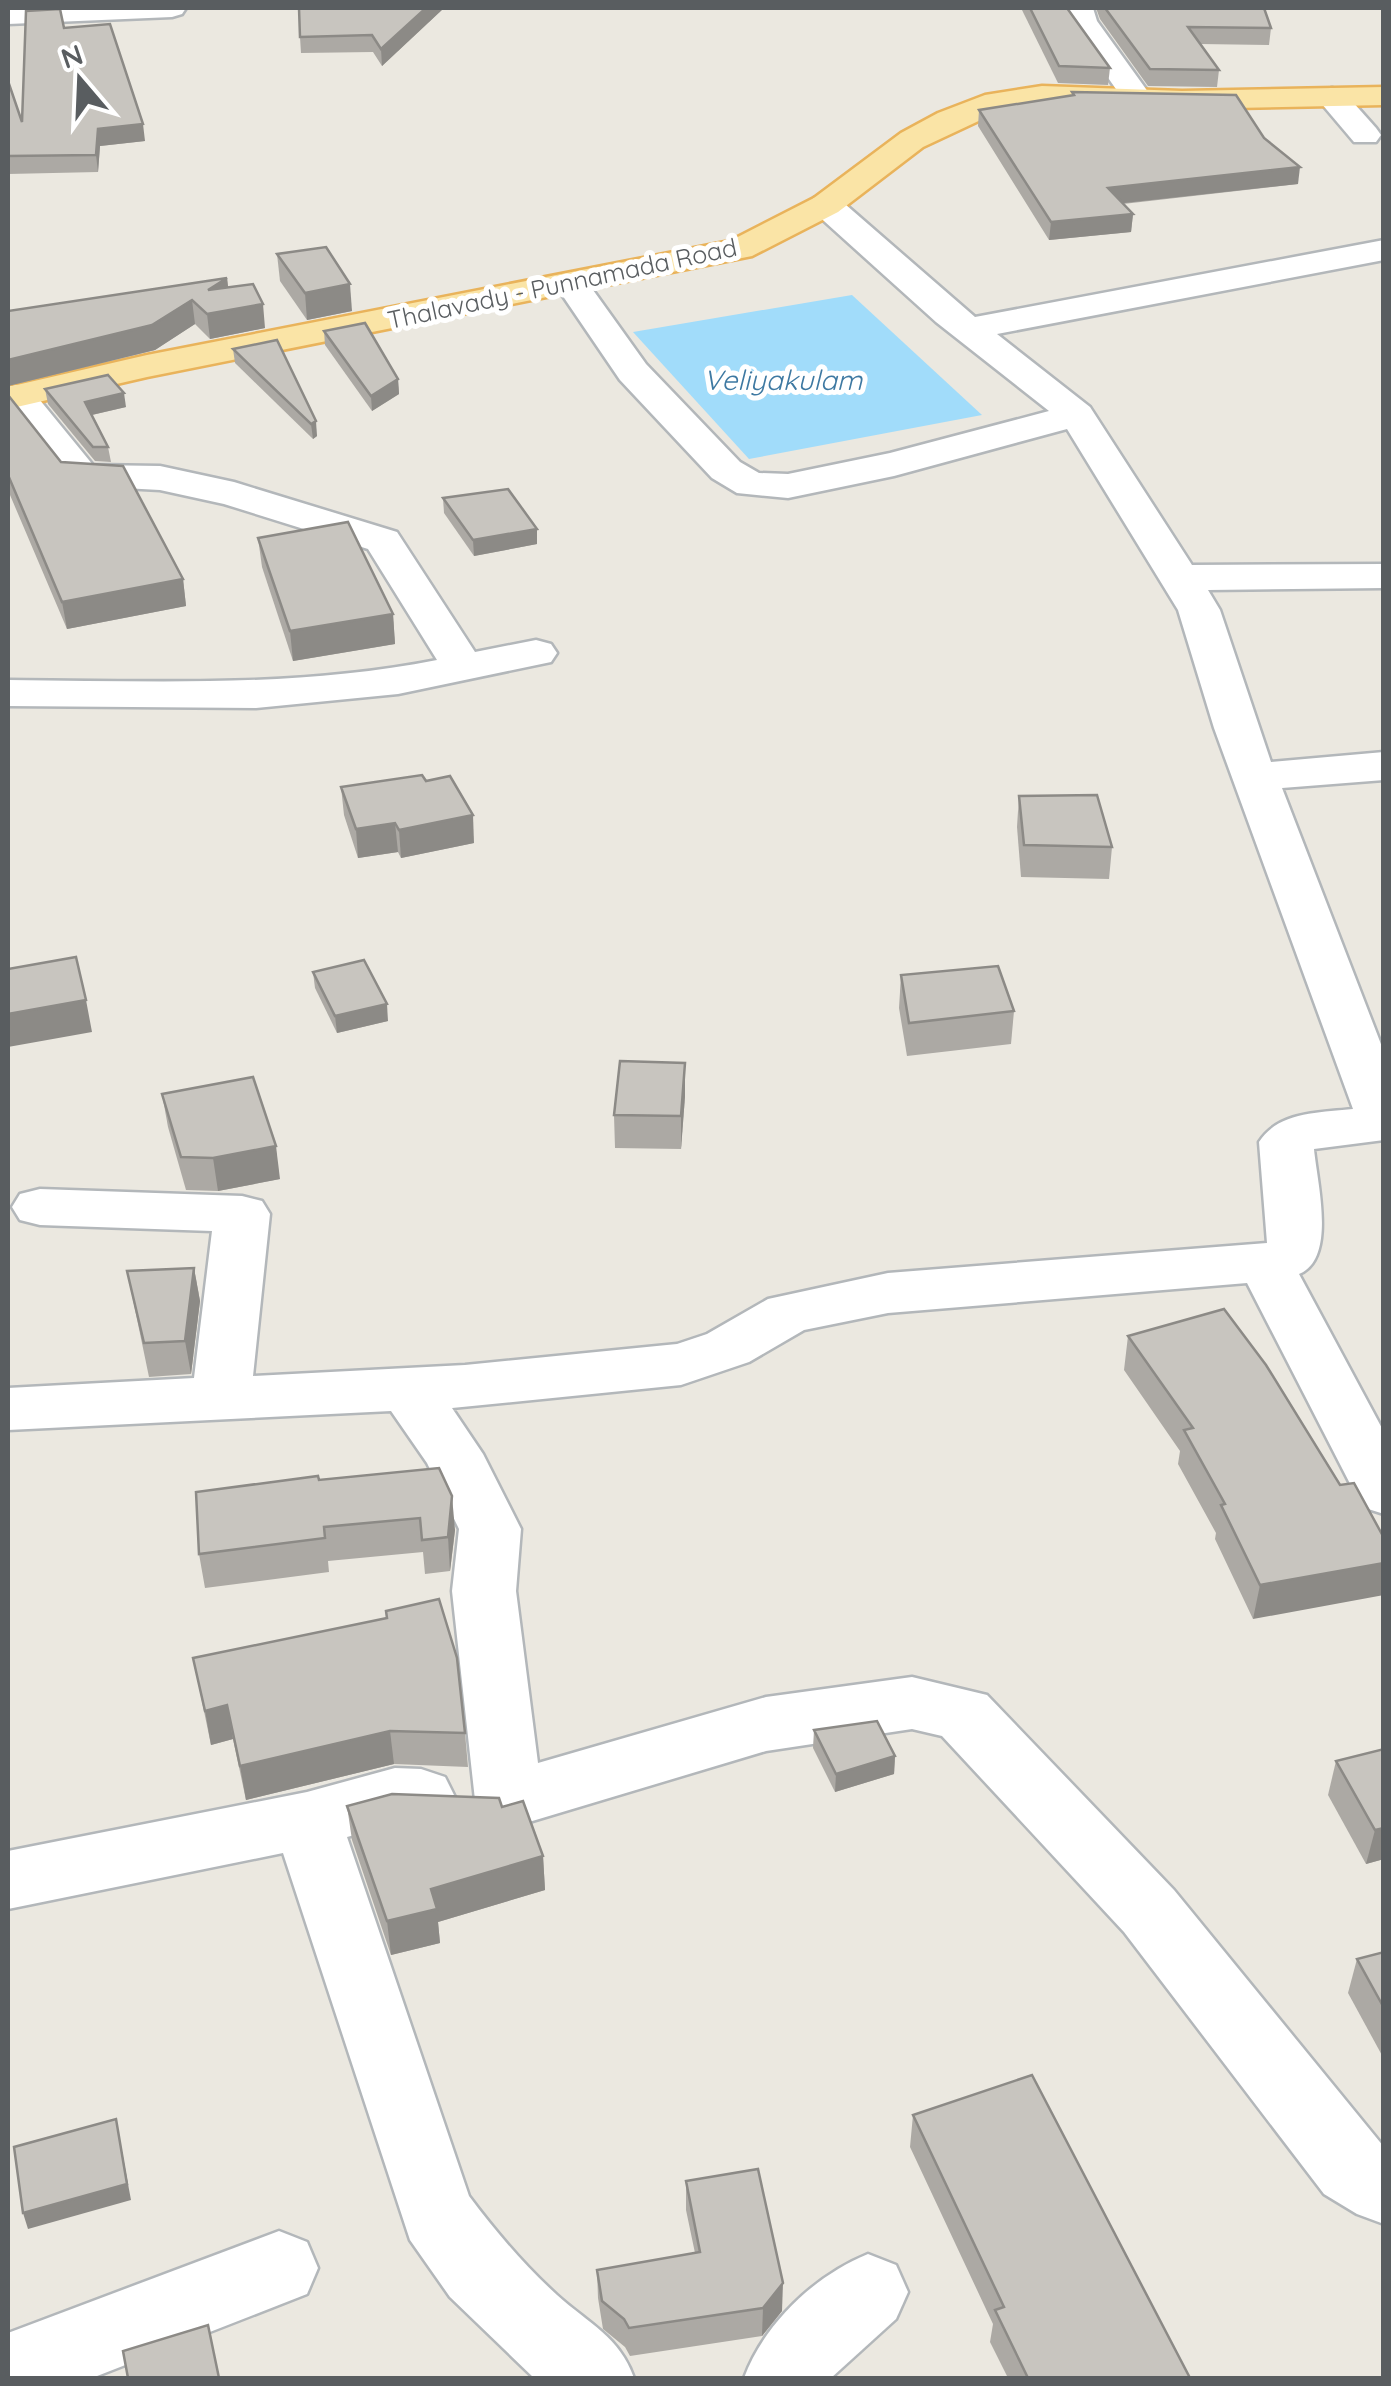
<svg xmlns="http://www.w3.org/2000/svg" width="1391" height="2386" font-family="Quicksand,sans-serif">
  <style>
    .water { fill: #a1dcfa }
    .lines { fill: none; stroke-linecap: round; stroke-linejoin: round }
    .minor-casing { stroke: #b3b7ba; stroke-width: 5 }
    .major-casing { stroke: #e9b35b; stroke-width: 5 }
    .minor { fill: #fff; fill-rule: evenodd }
    .major { fill: #fae4a6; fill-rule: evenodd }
    .wall { fill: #aca9a4 }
    .shaded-wall { fill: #8c8a86 }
    .building { fill: #c8c5bf; stroke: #8c8a86; stroke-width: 2.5 }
    .labels { text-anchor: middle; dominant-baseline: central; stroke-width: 10; stroke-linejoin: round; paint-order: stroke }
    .far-street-label { font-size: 25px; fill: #595d60; stroke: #fff }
    .far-water-label { font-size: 28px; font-style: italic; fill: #3e79a2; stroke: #fff }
  </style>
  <rect width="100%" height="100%" fill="#ebe8e0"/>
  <polygon class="water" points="852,295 982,415 749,459 633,332"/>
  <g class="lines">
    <defs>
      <g id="minor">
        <polygon points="8,8 186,8 182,14 172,17 8,24"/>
        <polygon points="1065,8 1093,8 1097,21 1151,96 1147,102 1125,102 1069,22"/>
        <polygon points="1332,88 1343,91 1376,128 1381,135 1376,142 1354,142 1321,103 1317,97 1321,91"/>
        <path d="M826,195L838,198L975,317L1384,240V260L997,334L1090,407L1192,565L1384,564V588L1208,590L1220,610L1271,762L1384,752V780L1282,788L1384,1052V1140L1314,1149C1317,1182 1337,1259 1299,1274L1384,1432V1514L1362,1507L1247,1283L888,1313L804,1330L749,1362L681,1385L452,1408L483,1454L521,1529L516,1591L538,1763L766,1697L912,1677L987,1695L1174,1890L1384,2147V2224L1357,2214L1324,2194L1124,1932L942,1736L912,1729L766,1751L509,1828L485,1820L475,1800L452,1591L459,1529L427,1463L391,1411L8,1430V1388L194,1378L212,1231L40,1225L20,1220L12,1207L20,1194L40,1189L242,1196L262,1201L270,1214L253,1376L465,1365L677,1344L707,1334L768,1299L888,1273L1267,1243L1259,1142C1279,1111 1319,1113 1353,1109L1214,728L1178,610L1067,429L894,476L788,498L737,493L712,478L620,380L554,283L559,276L571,273L583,276L646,364L740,462L759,473L788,474L890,453L1049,411L936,322L814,212L809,205L814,198Z"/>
        <path d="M17,385L30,388L93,465L160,466L234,482L397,532L475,652L536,640L551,644L557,653L551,662L398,694L256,708L8,706V680C151,681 296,688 437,660L368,549L224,504L160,490L68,485L8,409V387Z"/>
        <path d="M395,1768L421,1769L445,1777L455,1797L445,1817L421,1825L395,1824L347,1837L469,2196C496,2232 524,2265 557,2295C589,2324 619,2336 634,2378H534L450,2297L410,2240L283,1853L8,1909V1851L307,1792Z"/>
        <polygon points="279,2231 307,2242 318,2268 307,2294 92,2378 8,2378 8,2333"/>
        <path d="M868,2254L896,2265L908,2292L896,2319L831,2378H744C764,2324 814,2276 868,2254Z"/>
      </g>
      <polygon id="major" points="1042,86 1182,91 1384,87 1384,105 1182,109 1042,104 1002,110 923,147 838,212 752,256 147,377 8,409 8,387 147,355 730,241 814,198 901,133 938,113 985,95"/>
    </defs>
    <use href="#minor" class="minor-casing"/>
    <use href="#major" class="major-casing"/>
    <use href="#minor" class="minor"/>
    <use href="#major" class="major"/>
  </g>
  <g class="wall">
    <polygon points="444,8 382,66 373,52 301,53 300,37"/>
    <polygon points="1021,8 1067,8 1110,68 1108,85 1058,83"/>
    <polygon points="1096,8 1264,8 1271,28 1269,45 1200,44 1219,70 1217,87 1148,86 1100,19"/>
    <polygon points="64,28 145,141 100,146 98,172 8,174 8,81 22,122"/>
    <polygon points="1072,92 1264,138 1298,184 1123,204 1133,214 1131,232 1049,240 978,126 979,110 1072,96"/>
    <polygon points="277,254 352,311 307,320 280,281"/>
    <polygon points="227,278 228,287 265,328 210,339 195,324 155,350 8,386 8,311"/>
    <polygon points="324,331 398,379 399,394 372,411 325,345"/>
    <polygon points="277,340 317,436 313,439 235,363 233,349"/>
    <polygon points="45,389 126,407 92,415 108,447 111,462 95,461 48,404"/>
    <polygon points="8,395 61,462 183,579 186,606 67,629 10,495 8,495"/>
    <polygon points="443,498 537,544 474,556 444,513"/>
    <polygon points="258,538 393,614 395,644 293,661 262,567"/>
    <polygon points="426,781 474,843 401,858 398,852 358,858 344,815 341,787"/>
    <polygon points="1019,796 1112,847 1109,879 1021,877 1017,827"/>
    <polygon points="313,972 388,1021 337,1033 315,988"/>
    <polygon points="901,975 1014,1011 1011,1044 907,1056 899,1008"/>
    <polygon points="162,1094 280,1179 218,1191 186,1190 168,1127"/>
    <polygon points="685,1096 681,1149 615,1148 614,1115"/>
    <polygon points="194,1268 200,1301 191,1374 149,1377 127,1271"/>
    <polygon points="1128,1336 1340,1485 1253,1619 1215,1539 1216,1533 1178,1464 1180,1451 1124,1370"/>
    <polygon points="319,1480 455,1530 450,1571 425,1574 423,1552 328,1561 329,1572 205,1588 199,1554"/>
    <polygon points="193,1658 465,1733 468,1767 394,1764 246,1800 233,1739 211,1745"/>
    <polygon points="814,1730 895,1756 894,1774 835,1792 813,1748"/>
    <polygon points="1384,1749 1384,1859 1366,1864 1328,1795 1336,1761"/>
    <polygon points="347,1806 502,1807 543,1856 545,1890 438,1922 440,1943 391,1955 352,1840"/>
    <polygon points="1384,1952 1384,2059 1348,1993 1357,1959"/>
    <polygon points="913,2115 1190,2378 1008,2378 990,2342 993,2324 910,2147"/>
    <polygon points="686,2181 782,2311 762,2336 630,2356 625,2347 603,2329 598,2298 597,2270 695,2253 686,2210"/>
  </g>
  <g class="shaded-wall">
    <polygon points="426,8 444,8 382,66 381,49"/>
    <polygon points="143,124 145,141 100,146 98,172 96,155 98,129"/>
    <polygon points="1300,167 1298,184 1106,205 1108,188"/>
    <polygon points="1133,214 1131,232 1049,240 1051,222"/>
    <polygon points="227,278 230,303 263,304 265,328 210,339 207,314 208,290"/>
    <polygon points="350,284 352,311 307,320 305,293"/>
    <polygon points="192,300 195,324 155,350 8,386 8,360"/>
    <polygon points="398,379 399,394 372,411 371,396"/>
    <polygon points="124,393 126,407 87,416 85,402"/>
    <polygon points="316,421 317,436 313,439 311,424"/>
    <polygon points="537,529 537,544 474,556 473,540"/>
    <polygon points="183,579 186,606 67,629 62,602"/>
    <polygon points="393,614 395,644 293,661 290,631"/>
    <polygon points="473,815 474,843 401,858 399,830"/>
    <polygon points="395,823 398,852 358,858 356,829"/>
    <polygon points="86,1000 92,1032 8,1047 8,1014"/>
    <polygon points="387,1004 388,1021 337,1033 335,1016"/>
    <polygon points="685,1063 685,1096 681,1149 681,1116"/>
    <polygon points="276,1146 280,1179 218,1191 213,1158"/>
    <polygon points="194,1268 200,1301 191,1374 185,1341"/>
    <polygon points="452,1496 455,1530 450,1571 448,1537"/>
    <polygon points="1384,1563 1384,1595 1253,1619 1260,1585"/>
    <polygon points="227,1705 233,1739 211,1745 205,1711"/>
    <polygon points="390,1731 394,1764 246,1800 240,1766"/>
    <polygon points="895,1756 894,1774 835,1792 836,1774"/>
    <polygon points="1384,1828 1384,1859 1366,1864 1375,1830"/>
    <polygon points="543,1856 545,1890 438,1922 440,1943 391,1955 387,1921 431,1889"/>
    <polygon points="116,2119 131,2200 28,2229 23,2213"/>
    <polygon points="783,2283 782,2311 762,2336 763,2308"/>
  </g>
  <g class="building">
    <polygon points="299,8 426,8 381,49 372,35 300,37"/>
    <polygon points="1030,8 1067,8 1110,68 1059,66"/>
    <polygon points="1105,8 1264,8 1271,28 1188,27 1219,70 1150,69"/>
    <polygon points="60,9 64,28 110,24 143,124 98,129 96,155 8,156 8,81 22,122 26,11"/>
    <polygon points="1072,92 1236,95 1264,138 1300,167 1108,188 1133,214 1051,222 979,110 1074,95"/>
    <polygon points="326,247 350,284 305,293 277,254"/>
    <polygon points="227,278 208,290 253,284 263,304 207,314 192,300 152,325 8,360 8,311"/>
    <polygon points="365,323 398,379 371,396 324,331"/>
    <polygon points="277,340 316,421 311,424 233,349"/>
    <polygon points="108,375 124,393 85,402 108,447 93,447 45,389"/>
    <polygon points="8,395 61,462 123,466 183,579 62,602 8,475"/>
    <polygon points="508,489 537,529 473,540 443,498"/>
    <polygon points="348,522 393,614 290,631 258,538"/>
    <polygon points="422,775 426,781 450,776 473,815 399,830 395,823 356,829 341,787"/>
    <polygon points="1097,795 1112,847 1024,845 1019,796"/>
    <polygon points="76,957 86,1000 8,1014 8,969"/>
    <polygon points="364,960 387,1004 335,1016 313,972"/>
    <polygon points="998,966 1014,1011 909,1023 901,975"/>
    <polygon points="620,1061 685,1063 681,1116 614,1115"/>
    <polygon points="253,1077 276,1146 213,1158 181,1157 162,1094"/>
    <polygon points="194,1268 185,1341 144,1343 127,1271"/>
    <polygon points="1224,1309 1266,1365 1340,1485 1354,1483 1384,1538 1384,1563 1260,1585 1221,1505 1225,1504 1184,1430 1193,1428 1128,1336"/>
    <polygon points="439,1468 452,1496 448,1537 422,1540 420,1518 324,1527 325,1538 199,1554 196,1492 318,1476 319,1480"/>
    <polygon points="439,1599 457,1658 465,1733 390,1731 240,1766 227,1705 205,1711 193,1658 387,1618 386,1611"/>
    <polygon points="877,1721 895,1756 836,1774 814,1730"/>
    <polygon points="1384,1749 1384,1828 1375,1830 1336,1761"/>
    <polygon points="392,1794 499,1798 502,1807 523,1801 543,1856 431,1889 437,1909 387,1921 347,1806"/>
    <polygon points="1384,1952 1384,2008 1357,1959"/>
    <polygon points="1032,2075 1190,2378 1028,2378 995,2310 1004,2307 913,2115"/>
    <polygon points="116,2119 127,2184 23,2213 14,2147"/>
    <polygon points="758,2169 783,2283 763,2308 629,2328 624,2319 602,2301 597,2270 700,2252 686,2181"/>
    <polygon points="208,2325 219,2378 128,2378 123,2351"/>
  </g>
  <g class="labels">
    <g class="far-street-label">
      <text transform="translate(562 283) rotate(-12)">Thalavady - Punnamada Road</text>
    </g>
    <g class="far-water-label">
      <text x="783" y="379">Veliyakulam</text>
    </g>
  </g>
  <rect width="1391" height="2386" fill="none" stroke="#595d60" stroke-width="20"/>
  <g transform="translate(80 80) rotate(341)" stroke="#ffffff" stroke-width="8" paint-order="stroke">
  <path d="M0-8L18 38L0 25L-18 38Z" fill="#595d60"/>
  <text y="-15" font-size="28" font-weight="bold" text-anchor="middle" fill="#595d60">N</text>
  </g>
</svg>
